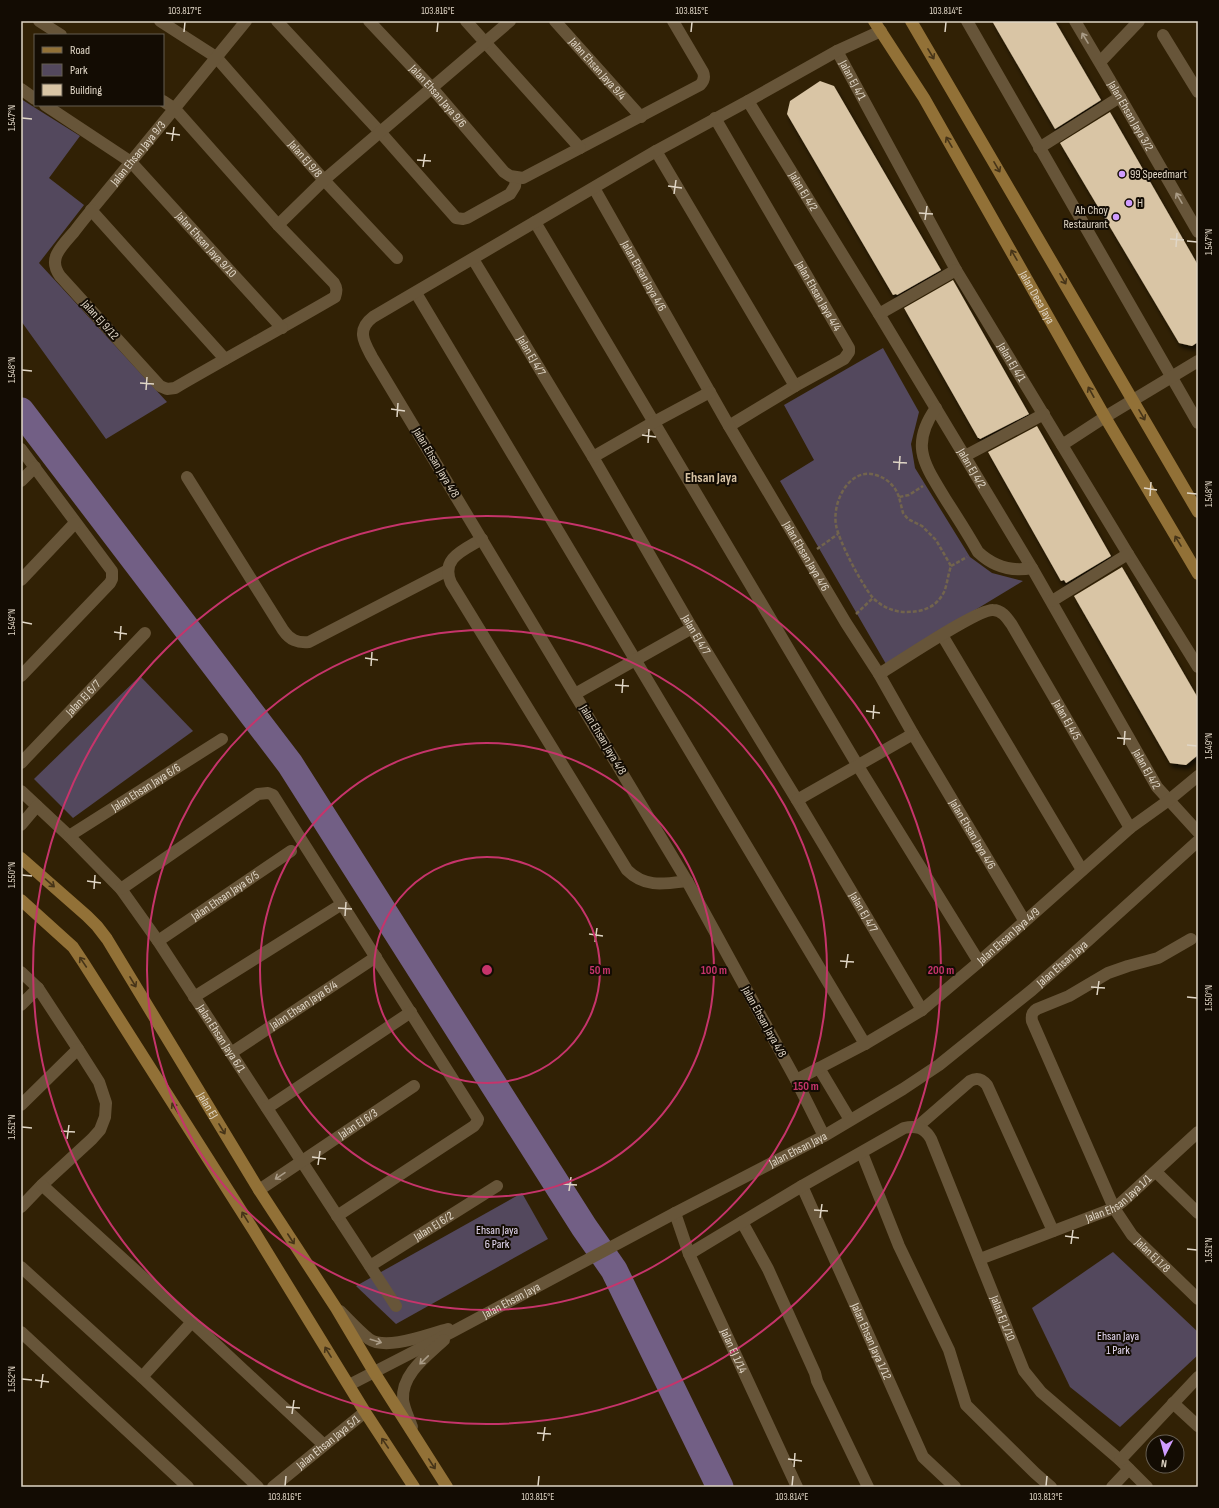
<svg xmlns="http://www.w3.org/2000/svg" width="1219" height="1508" font-family="'Sofia Sans Condensed',sans-serif">
  <style>
    .green { fill: #53485d }
    .lines { fill: none; stroke-linecap: round; stroke-linejoin: round }
    .river { stroke: #725f85; stroke-width: 27 }
    .building { fill: #d9c5a5; filter: url(#shadow) }
    .path { stroke: #72644d; stroke-width: 2.5; stroke-dasharray: 4 2; stroke-linecap: butt }
    .minor { stroke: #675539; stroke-width: 12 }
    .major { stroke: #927137; stroke-width: 12 }
    .oneway { stroke: #aa9c87 }
    .oneway2 { stroke: #463418 }
    .ticks { fill: none; stroke: #e0d6c6; stroke-width: 1.5 }
    .ring { fill: none; stroke: #c6346b; stroke-width: 2 }
    .poi-dot { fill: #d09dff; stroke: #130c03; stroke-width: 1.5 }
    .labels { text-anchor: middle; dominant-baseline: central; stroke-width: 4; stroke-linejoin: round; paint-order: stroke }
    .street-label { font-size: 12px; fill: #e0d6c6; stroke: #130c03 }
    .poi-label { font-size: 12px; fill: #e0d6c6; stroke: #130c03; text-anchor: start }
    .park-label { font-size: 12px; fill: #e9ddf7; stroke: #130c03 }
    .quarter-label { font-size: 14px; font-weight: bold; fill: #d7c2a3; stroke: #130c03 }
    .centre { fill: #c6346b; stroke: #130c03; stroke-width: 2 }
    .ring-label { font-size: 12px; text-anchor: middle; font-weight: bold; fill: #c6346b; stroke: #130c03; stroke-width: 4; stroke-linejoin: round; paint-order: stroke }
    .neatline { fill: none; stroke: #e0d6c6; stroke-width: 1.5 }
    .ticks-label { font-size: 10px; text-anchor: middle; fill: #e0d6c6 }
  </style>
  <defs>
    <filter id="shadow"><feDropShadow dx="2.5" dy="4.5" stdDeviation="2" flood-color="#0009"/></filter>
  </defs>
  <rect width="100%" height="100%" fill="#312105"/>
  <g class="green">
    <polygon points="21,99 80,136 49,178 84,205 39,263 167,402 106,439 21,321"/>
    <polygon points="883,348 919,412 911,444 915,468 970,557 992,573 1023,581 886,664 780,481 814,460 784,405"/>
    <polygon points="140,676 193,731 73,818 34,779"/>
    <polygon points="522,1193 548,1239 396,1324 356,1286"/>
    <polygon points="1113,1252 1198,1332 1198,1355 1120,1427 1070,1387 1032,1308"/>
  </g>
  <g class="lines">
    <polyline class="river" points="21,411 290,764 584,1227 614,1270 720,1487"/>
  </g>
  <g class="building">
    <polygon points="992,21 1055,21 1101,100 1055,129"/>
    <polygon points="820,81 834,86 941,270 897,295 896,294 893,295 787,114 790,101"/>
    <polygon points="1110,112 1198,265 1198,342 1192,346 1179,343 1060,143"/>
    <polygon points="953,280 1029,414 980,439 979,438 978,438 904,308"/>
    <polygon points="1037,426 1111,556 1066,583 1064,580 1061,581 988,452"/>
    <polygon points="1122,567 1198,698 1198,755 1186,765 1170,763 1074,596"/>
  </g>
  <g class="lines">
    <g class="path">
      <path d="M899,497C895,486 888,479 876,475C849,467 832,502 836,525C839,542 862,585 873,598C882,607 894,612 906,612C922,612 936,608 944,592C947,585 948,575 951,566L936,540L922,526L908,519L903,513L899,497L909,495L923,486"/>
      <polyline points="817,549 838,534"/>
      <polyline points="951,566 967,557"/>
      <polyline points="856,614 873,598"/>
    </g>
    <g class="minor">
      <polyline points="39,21 61,35"/>
      <path id="s1" d="M160,21L216,57L324,180L397,258"/>
      <polyline points="277,21 381,133 456,218 463,219 467,218 510,194 515,186 516,178"/>
      <path id="s2" d="M369,21L432,88L504,172L510,176L523,178L700,85C704,81 705,77 703,72L673,21"/>
      <polyline points="466,21 580,148"/>
      <path id="s3" d="M555,21L641,117"/>
      <polyline points="967,21 1198,423"/>
      <path id="s4" d="M1075,21L1120,97L1198,232"/>
      <polyline points="1163,35 1198,92"/>
      <path id="s5" d="M837,51L956,270L1128,554L1198,667"/>
      <polyline points="1100,62 1139,21"/>
      <polyline points="21,89 35,99"/>
      <path id="s6" d="M163,101L175,109L278,225L334,283C337,288 337,291 335,297C282,328 228,357 175,388L167,389L160,386L60,276C55,269 53,262 57,254C61,246 68,239 74,232C86,216 99,201 112,185C157,130 201,76 246,21"/>
      <path id="s7" d="M748,101L879,314L1032,568L1157,787L1198,832"/>
      <path id="s8" d="M45,105L131,162L282,328"/>
      <path id="s9" d="M715,118L849,348V352L844,359L795,386L729,426"/>
      <polyline points="1039,148 1120,97"/>
      <polyline points="656,151 795,386"/>
      <path id="s10" d="M594,188L729,426L846,623L879,674L913,734L1024,920"/>
      <polyline points="91,210 225,359"/>
      <polyline points="535,222 858,766 979,962"/>
      <polyline points="278,225 324,180 510,21"/>
      <path id="s11" d="M473,259L593,457L692,628L797,800L922,1010"/>
      <polyline points="416,293 865,1044"/>
      <polyline points="879,314 956,270"/>
      <path d="M936,408C909,446 925,465 946,500C957,517 968,534 978,552C994,567 1011,572 1032,568"/>
      <polyline points="1062,445 1105,417 1198,361"/>
      <polyline points="21,449 112,571 112,579 110,583 21,676"/>
      <polyline points="965,456 1044,414"/>
      <polyline points="593,457 654,422 710,392"/>
      <path d="M187,477L283,630C290,640 297,643 309,642L448,570"/>
      <polyline points="21,481 35,467"/>
      <path d="M482,539C464,550 440,558 451,583L627,870C645,888 664,884 687,881"/>
      <polyline points="21,580 75,523"/>
      <polyline points="1052,601 1128,554"/>
      <polyline points="942,635 1082,870"/>
      <path id="s12" d="M879,674C898,663 977,609 993,610C1002,610 1007,618 1012,625L1130,828"/>
      <polyline points="575,694 692,628"/>
      <path id="s13" d="M21,763L145,633"/>
      <path id="s14" d="M21,791L69,836L121,889L158,941L396,1306"/>
      <polyline points="797,800 913,734"/>
      <polyline points="21,825 37,806"/>
      <path id="s15" d="M69,836L222,739"/>
      <polyline points="121,889 258,794 268,793 273,795 478,1119 477,1122 474,1126 337,1216"/>
      <path id="s16" d="M1191,939L1158,958L1128,966L1108,973L1069,996L1037,1009C1032,1012 1031,1015 1032,1021L1114,1208L1132,1235L1198,1299"/>
      <path id="s17" d="M158,941L291,851"/>
      <polyline points="21,972 38,988 78,1049 99,1082 106,1103 105,1117 100,1130 92,1139 42,1185 21,1207"/>
      <polyline points="194,997 342,904"/>
      <polyline points="21,1005 38,988"/>
      <path id="s18" d="M231,1053L376,957"/>
      <polyline points="819,1068 850,1120"/>
      <path id="s19" d="M796,1080L865,1044L922,1010L979,962L1130,828L1169,800L1198,776"/>
      <polyline points="21,1105 78,1049"/>
      <polyline points="267,1108 411,1012"/>
      <path d="M917,1127L970,1081C977,1077 982,1079 987,1085L1053,1231"/>
      <path d="M824,1136L796,1080L687,881L372,357C364,342 356,330 373,317L656,151L748,101L837,51L881,31"/>
      <polyline points="862,1153 899,1246 949,1350 966,1405 1035,1473 1051,1487"/>
      <polyline points="1156,1172 1198,1213"/>
      <polyline points="42,1185 192,1322 324,1445"/>
      <path id="s20" d="M802,1186L923,1457L955,1487"/>
      <path id="s21" d="M259,1190L414,1086"/>
      <path id="s22" d="M675,1213L689,1254L797,1487"/>
      <polyline points="742,1222 768,1269 815,1373 817,1381 868,1487"/>
      <path id="s23" d="M689,1254L802,1186L904,1128C916,1125 925,1128 931,1139L1024,1371L1041,1392L1120,1460L1147,1487"/>
      <path id="s24" d="M980,1259L1114,1208L1122,1202L1198,1132"/>
      <path id="s25" d="M370,1266L497,1186"/>
      <polyline points="21,1267 142,1377 258,1487"/>
      <path d="M340,1311C349,1320 359,1331 369,1339C387,1351 428,1334 448,1329"/>
      <polyline points="21,1332 188,1487"/>
      <polyline points="142,1377 192,1322"/>
      <path id="s26" d="M349,1385L452,1332L675,1213L824,1136L903,1089L939,1065L1032,990L1082,946L1198,841"/>
      <polyline points="1173,1403 1198,1426"/>
      <path d="M412,1427C409,1418 404,1409 403,1400C401,1374 427,1356 444,1340"/>
      <polyline points="1120,1460 1198,1377"/>
      <path id="s27" d="M273,1487L365,1412"/>
      <polyline points="1112,1487 1129,1469"/>
    </g>
    <g class="major">
      <path id="s28" d="M874,21L924,98L1105,417L1198,574"/>
      <polyline points="911,21 1198,512"/>
      <path id="s29" d="M21,858L87,916L97,926L107,939L259,1190L336,1308L374,1372L447,1487"/>
      <polyline points="21,900 73,947 83,962 254,1231 365,1412 414,1487"/>
    </g>
  </g>
  <defs><path id="oneway-shaft" d="M-6 0H5M1.5-3L5.5 0L1.5 3" fill="none" stroke-width="1.6" stroke-linecap="round" stroke-linejoin="round"/></defs>
  <g class="oneway">
    <use href="#oneway-shaft" transform="translate(1085 38) rotate(-121)"/>
    <use href="#oneway-shaft" transform="translate(1179 198) rotate(-120)"/>
    <use href="#oneway-shaft" transform="translate(280 1176) rotate(146)"/>
    <use href="#oneway-shaft" transform="translate(376 1341) rotate(17)"/>
    <use href="#oneway-shaft" transform="translate(424 1360) rotate(136)"/>
  </g>
  <g class="oneway2">
    <use href="#oneway-shaft" transform="translate(931 54) rotate(59)"/>
    <use href="#oneway-shaft" transform="translate(949 142) rotate(-120)"/>
    <use href="#oneway-shaft" transform="translate(997 167) rotate(60)"/>
    <use href="#oneway-shaft" transform="translate(1014 255) rotate(-120)"/>
    <use href="#oneway-shaft" transform="translate(1063 279) rotate(60)"/>
    <use href="#oneway-shaft" transform="translate(1091 392) rotate(-119)"/>
    <use href="#oneway-shaft" transform="translate(1142 415) rotate(60)"/>
    <use href="#oneway-shaft" transform="translate(1178 541) rotate(-121)"/>
    <use href="#oneway-shaft" transform="translate(50 883) rotate(41)"/>
    <use href="#oneway-shaft" transform="translate(83 962) rotate(-124)"/>
    <use href="#oneway-shaft" transform="translate(133 982) rotate(59)"/>
    <use href="#oneway-shaft" transform="translate(175 1108) rotate(-122)"/>
    <use href="#oneway-shaft" transform="translate(222 1129) rotate(59)"/>
    <use href="#oneway-shaft" transform="translate(245 1217) rotate(-122)"/>
    <use href="#oneway-shaft" transform="translate(291 1239) rotate(57)"/>
    <use href="#oneway-shaft" transform="translate(328 1352) rotate(-122)"/>
    <use href="#oneway-shaft" transform="translate(385 1443) rotate(-124)"/>
    <use href="#oneway-shaft" transform="translate(432 1464) rotate(57)"/>
  </g>
  <path class="ticks" d="M184,32L185,22M437,32L438,22M691,32L692,22M945,32L946,22M22,118L32,119M166,133L180,135M172,141L174,127M417,160L431,161M423,167L425,154M668,186L682,188M674,194L676,180M919,213L933,214M925,220L927,206M1170,239L1184,240M1187,241L1197,242M1176,247L1177,233M22,370L32,371M140,383L154,384M146,390L147,377M391,409L405,411M397,417L398,403M642,435L656,437M648,443L649,429M893,462L907,463M899,470L900,456M1144,488L1157,490M1187,493L1197,494M1150,496L1151,482M22,622L32,624M114,632L127,634M120,640L121,626M365,658L378,660M371,666L372,652M615,685L629,686M622,693L623,679M866,711L880,713M873,719L874,705M1117,738L1131,739M1124,745L1125,731M1187,745L1197,746M22,875L32,876M87,881L101,883M94,889L95,875M338,908L352,909M345,916L346,902M589,934L603,936M595,942L597,928M840,961L854,962M846,968L848,954M1091,987L1105,988M1097,995L1099,981M1187,997L1197,998M22,1127L32,1128M61,1131L75,1132M67,1139L69,1125M312,1157L326,1159M318,1165L320,1151M563,1184L577,1185M569,1191L571,1177M814,1210L828,1211M820,1218L822,1204M1065,1236L1079,1238M1071,1244L1073,1230M1187,1249L1197,1250M22,1379L32,1380M35,1380L49,1382M41,1388L43,1374M286,1407L300,1408M292,1414L294,1400M537,1433L551,1434M543,1441L545,1427M788,1459L802,1461M794,1467L795,1453M285,1486L286,1476M538,1486L539,1476M792,1486L793,1476M1046,1486L1047,1476"/>
  <g class="ring">
    <circle cx="487" cy="970" r="113"/>
    <circle cx="487" cy="970" r="227"/>
    <circle cx="487" cy="970" r="340"/>
    <circle cx="487" cy="970" r="454"/>
  </g>
  <g class="poi-dot">
    <circle cx="1122" cy="174" r="4"/>
    <circle cx="1129" cy="203" r="4"/>
    <circle cx="1116" cy="217" r="4"/>
  </g>
  <g class="labels">
    <g class="street-label">
      <text stroke="none"><textPath href="#s3" startOffset="64">Jalan Ehsan Jaya 9/4</textPath></text>
      <text stroke="none"><textPath href="#s5" startOffset="33">Jalan EJ 4/1</textPath></text>
      <text stroke="none"><textPath href="#s2" startOffset="102">Jalan Ehsan Jaya 9/6</textPath></text>
      <text stroke="none"><textPath href="#s4" startOffset="110">Jalan Ehsan Jaya 3/2</textPath></text>
      <text stroke="none"><textPath href="#s6" startOffset="766">Jalan Ehsan Jaya 9/3</textPath></text>
      <text stroke="none"><textPath href="#s1" startOffset="202">Jalan EJ 9/8</textPath></text>
      <text stroke="none"><textPath href="#s7" startOffset="106">Jalan EJ 4/2</textPath></text>
      <text stroke="none"><textPath href="#s8" startOffset="215">Jalan Ehsan Jaya 9/10</textPath></text>
      <text stroke="none"><textPath href="#s10" startOffset="101">Jalan Ehsan Jaya 4/6</textPath></text>
      <text stroke="none"><textPath href="#s9" startOffset="206">Jalan Ehsan Jaya 4/4</textPath></text>
      <text stroke="none"><textPath href="#s28" startOffset="321">Jalan Desa Jaya</textPath></text>
      <text transform="translate(100 320) rotate(48)">Jalan EJ 9/12</text>
      <text stroke="none"><textPath href="#s11" startOffset="113">Jalan EJ 4/7</textPath></text>
      <text stroke="none"><textPath href="#s5" startOffset="357">Jalan EJ 4/1</textPath></text>
      <text transform="translate(436 463) rotate(59)">Jalan Ehsan Jaya 4/8</text>
      <text stroke="none"><textPath href="#s7" startOffset="430">Jalan EJ 4/2</textPath></text>
      <text stroke="none"><textPath href="#s10" startOffset="425">Jalan Ehsan Jaya 4/6</textPath></text>
      <text stroke="none"><textPath href="#s11" startOffset="437">Jalan EJ 4/7</textPath></text>
      <text stroke="none"><textPath href="#s13" startOffset="90">Jalan EJ 6/7</textPath></text>
      <text stroke="none"><textPath href="#s12" startOffset="266">Jalan EJ 4/5</textPath></text>
      <text transform="translate(603 740) rotate(59)">Jalan Ehsan Jaya 4/8</text>
      <text stroke="none"><textPath href="#s7" startOffset="778">Jalan EJ 4/2</textPath></text>
      <text stroke="none"><textPath href="#s15" startOffset="91">Jalan Ehsan Jaya 6/6</textPath></text>
      <text stroke="none"><textPath href="#s10" startOffset="749">Jalan Ehsan Jaya 4/6</textPath></text>
      <text stroke="none"><textPath href="#s17" startOffset="81">Jalan Ehsan Jaya 6/5</textPath></text>
      <text stroke="none"><textPath href="#s11" startOffset="761">Jalan EJ 4/7</textPath></text>
      <text stroke="none"><textPath href="#s19" startOffset="258">Jalan Ehsan Jaya 4/9</textPath></text>
      <text stroke="none"><textPath href="#s26" startOffset="831">Jalan Ehsan Jaya</textPath></text>
      <text stroke="none"><textPath href="#s18" startOffset="87">Jalan Ehsan Jaya 6/4</textPath></text>
      <text transform="translate(764 1022) rotate(61)">Jalan Ehsan Jaya 4/8</text>
      <text stroke="none"><textPath href="#s14" startOffset="320">Jalan Ehsan Jaya 6/1</textPath></text>
      <text stroke="none"><textPath href="#s29" startOffset="313">Jalan EJ</textPath></text>
      <text stroke="none"><textPath href="#s21" startOffset="119">Jalan EJ 6/3</textPath></text>
      <text stroke="none"><textPath href="#s26" startOffset="507">Jalan Ehsan Jaya</textPath></text>
      <text stroke="none"><textPath href="#s24" startOffset="152">Jalan Ehsan Jaya 1/1</textPath></text>
      <text stroke="none"><textPath href="#s25" startOffset="75">Jalan EJ 6/2</textPath></text>
      <text stroke="none"><textPath href="#s16" startOffset="450">Jalan EJ 1/8</textPath></text>
      <text stroke="none"><textPath href="#s26" startOffset="183">Jalan Ehsan Jaya</textPath></text>
      <text stroke="none"><textPath href="#s23" startOffset="474">Jalan EJ 1/10</textPath></text>
      <text stroke="none"><textPath href="#s20" startOffset="170">Jalan Ehsan Jaya 1/12</textPath></text>
      <text stroke="none"><textPath href="#s22" startOffset="150">Jalan EJ 1/14</textPath></text>
      <text stroke="none"><textPath href="#s27" startOffset="71">Jalan Ehsan Jaya 5/1</textPath></text>
    </g>
    <g class="poi-label">
      <text x="1130" y="174">99 Speedmart</text>
      <text x="1137" y="203">H</text>
      <text x="1108" y="210" text-anchor="end">Ah Choy<tspan x="1108" dy="14">Restaurant</tspan></text>
    </g>
    <g class="park-label">
      <text x="497" y="1230">Ehsan Jaya<tspan x="497" dy="14">6 Park</tspan></text>
      <text x="1118" y="1336">Ehsan Jaya<tspan x="1118" dy="14">1 Park</tspan></text>
    </g>
    <g class="quarter-label">
      <text x="711" y="477">Ehsan Jaya</text>
    </g>
  </g>
  <circle cx="487" cy="970" r="6" class="centre"/>
  <g class="ring-label">
    <text x="600" y="974">50 m</text>
    <text x="714" y="974">100 m</text>
    <text x="941" y="974">200 m</text>
    <text x="806" y="1090">150 m</text>
  </g>
  <rect width="1219" height="1508" fill="none" stroke="#130c03" stroke-width="44"/>
  <rect x="34" y="34" width="130" height="72" fill="#130c03" stroke="#655d51"/>
  <rect x="42" y="47" width="20" height="6" fill="#927137" stroke="#655d51"/>
  <text x="70" y="54" font-size="12" fill="#e0d6c6">Road</text>
  <rect x="42" y="64" width="20" height="12" fill="#53485d" stroke="#655d51"/>
  <text x="70" y="74" font-size="12" fill="#e0d6c6">Park</text>
  <rect x="42" y="84" width="20" height="12" fill="#d9c5a5" stroke="#655d51"/>
  <text x="70" y="94" font-size="12" fill="#e0d6c6">Building</text>
  <g transform="translate(1165 1454) rotate(186)"><circle r="19" fill="#130c03" stroke="#655d51"/>
  <path d="M0-3L7 15L0 10L-7 15Z" fill="#d09dff"/>
  <text y="-6" font-size="11" font-weight="bold" text-anchor="middle" fill="#e0d6c6">N</text>
  </g>
  <rect x="22" y="22" width="1175" height="1464" class="neatline"/>
  <g class="ticks-label">
    <text x="185" y="14">103.817°E</text>
    <text x="438" y="14">103.816°E</text>
    <text x="692" y="14">103.815°E</text>
    <text x="946" y="14">103.814°E</text>
    <text transform="translate(11 118) rotate(-90)" y="4">1.547°N</text>
    <text transform="translate(1208 242) rotate(-90)" y="4">1.547°N</text>
    <text transform="translate(11 370) rotate(-90)" y="4">1.548°N</text>
    <text transform="translate(1208 494) rotate(-90)" y="4">1.548°N</text>
    <text transform="translate(11 622) rotate(-90)" y="4">1.549°N</text>
    <text transform="translate(1208 746) rotate(-90)" y="4">1.549°N</text>
    <text transform="translate(11 875) rotate(-90)" y="4">1.550°N</text>
    <text transform="translate(1208 998) rotate(-90)" y="4">1.550°N</text>
    <text transform="translate(11 1127) rotate(-90)" y="4">1.551°N</text>
    <text transform="translate(1208 1250) rotate(-90)" y="4">1.551°N</text>
    <text transform="translate(11 1379) rotate(-90)" y="4">1.552°N</text>
    <text x="285" y="1500">103.816°E</text>
    <text x="538" y="1500">103.815°E</text>
    <text x="792" y="1500">103.814°E</text>
    <text x="1046" y="1500">103.813°E</text>
  </g>
</svg>
